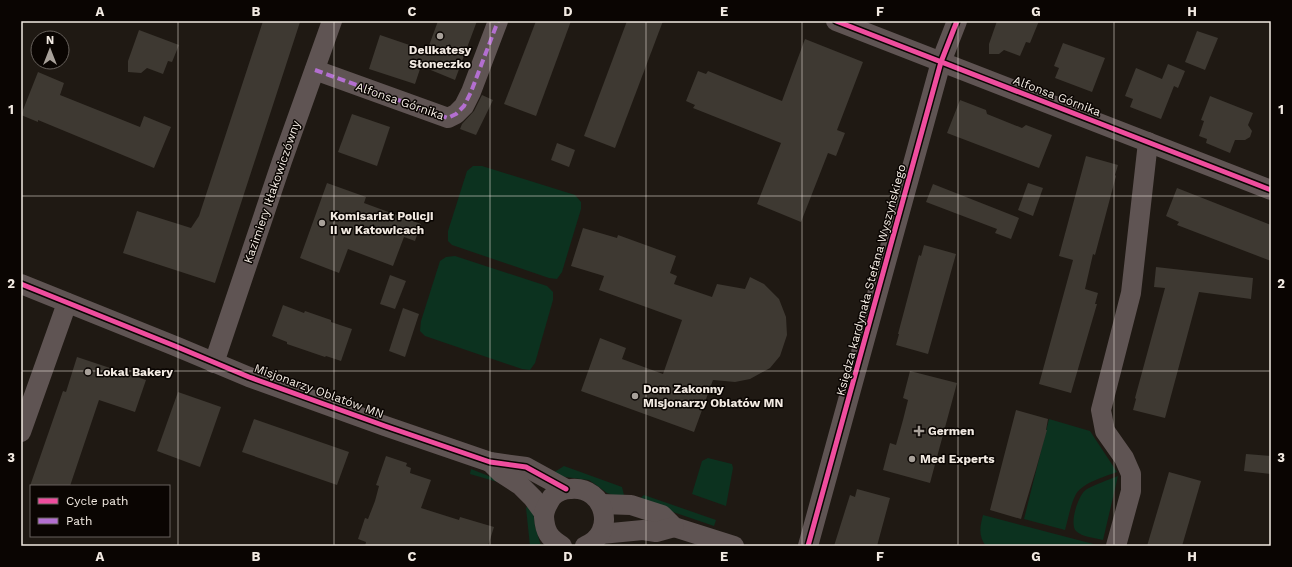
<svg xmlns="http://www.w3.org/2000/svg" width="1292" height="567" font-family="'Work Sans',sans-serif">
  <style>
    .green { fill: #0c321f }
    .building { fill: #3e3932 }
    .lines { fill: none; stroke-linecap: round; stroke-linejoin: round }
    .minor { stroke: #5f5453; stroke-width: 20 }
    .quiet { stroke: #b36fd0; stroke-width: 4; stroke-dasharray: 8 4; stroke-linecap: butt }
    .cycleway-casing { stroke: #0a0502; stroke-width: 8 }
    .cycleway { stroke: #ef4d9e; stroke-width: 5 }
    .grid { fill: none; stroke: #f2eae2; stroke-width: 1; stroke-opacity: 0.55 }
    .poi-dot { fill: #a8a19a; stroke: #0a0502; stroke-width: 1.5 }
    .labels { text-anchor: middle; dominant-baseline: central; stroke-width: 3; stroke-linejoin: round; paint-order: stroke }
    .poi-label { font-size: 12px; font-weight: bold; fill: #f2eae2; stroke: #0a0502; text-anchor: start }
    .street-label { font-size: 12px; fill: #f2eae2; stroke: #0a0502 }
    .neatline { fill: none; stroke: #f2eae2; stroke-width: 1.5 }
    .grid-label { font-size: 13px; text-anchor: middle; font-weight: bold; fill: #f2eae2 }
  </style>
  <rect width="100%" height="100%" fill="#1f1913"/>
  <g class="green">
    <polygon points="473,166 482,166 575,195 581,202 581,209 562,272 557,279 549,278 452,245 448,241 448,231 467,171"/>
    <polygon points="455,256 547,286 553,292 553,300 535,363 530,370 522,369 425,336 420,331 421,321 440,261 446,257"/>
    <path d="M1049,419L1090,431L1117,472C1104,477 1084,482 1076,494C1071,503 1068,519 1065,530L1024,519Z"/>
    <polygon points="708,458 732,464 733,468 726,506 692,494 702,461"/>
    <polygon points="564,466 622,487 625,499 607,493 599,487 589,480 565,477 553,473"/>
    <polygon points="471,469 504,482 501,483 470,474"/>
    <path d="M1118,476L1103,540C1095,538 1082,537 1076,531C1069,524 1078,494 1087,489C1096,484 1108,480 1118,476Z"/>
    <polygon points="644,495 716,520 714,526 638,500"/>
    <polygon points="530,503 533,510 535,526 541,546 530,546 526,508"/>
    <path d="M983,515L1101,546H986C978,536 980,526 983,515Z"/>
  </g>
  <g class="building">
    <polygon points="263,21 300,22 215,283 123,253 137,211 191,228 199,216"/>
    <polygon points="438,21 477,21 455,80 421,66 415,84 369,69 380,35 427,51"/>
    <polygon points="536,21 571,21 536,116 504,104"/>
    <polygon points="627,21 663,21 615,148 584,136"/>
    <polygon points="997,21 1039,21 1030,43 1026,42 1020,56 1004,50 999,54 989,54 989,44"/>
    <polygon points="139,30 179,45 172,62 168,61 163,74 147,68 141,73 128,72 128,61"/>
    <polygon points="1197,31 1218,38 1205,70 1185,62"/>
    <polygon points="805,39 863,62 837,130 845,133 836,156 828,153 801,222 757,204 781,143 693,108 695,105 686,101 698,71 706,74 708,71 782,101"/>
    <polygon points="1063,43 1105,58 1092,92 1055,78 1059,68 1054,66"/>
    <polygon points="1168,64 1185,71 1178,88 1174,86 1161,119 1130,107 1133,99 1125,96 1136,68 1162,79"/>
    <polygon points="38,72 64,83 60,95 140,127 144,116 171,127 154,168 38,120 38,122 21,115"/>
    <polygon points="482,95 493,100 476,135 460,129 462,124 474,111"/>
    <polygon points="1210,96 1253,113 1248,125 1252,131 1250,137 1245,140 1235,140 1230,153 1206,143 1207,139 1199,136 1204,121 1201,120"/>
    <polygon points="960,100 986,110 987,114 1022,128 1026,125 1052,135 1039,168 947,133"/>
    <polygon points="352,114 390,127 377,166 338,152"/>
    <polygon points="557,143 575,150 569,167 551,160"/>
    <polygon points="1086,156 1118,165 1115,175 1116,176 1095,255 1093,254 1085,289 1098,293 1095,304 1097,304 1071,393 1039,384 1073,260 1059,256"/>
    <polygon points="327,183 366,197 364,203 421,224 415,241 404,237 393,266 348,249 339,273 300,258"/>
    <polygon points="1028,183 1043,188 1033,216 1018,210"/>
    <polygon points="933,184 1019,218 1011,239 995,233 997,229 926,202"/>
    <polygon points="1177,188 1271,225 1271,261 1177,225 1179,222 1166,216"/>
    <polygon points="583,228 617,238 618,235 676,256 670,273 677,276 674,284 712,297 717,284 745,289 750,277 764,284 779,299 786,317 787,335 780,356 770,368 750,379 735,382 713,380 694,432 581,391 600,338 626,348 622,359 663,374 682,320 599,290 604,276 571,266"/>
    <polygon points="924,245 956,254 928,354 896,345 899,334 898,334 919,255 921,256"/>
    <polygon points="1156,267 1253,278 1251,299 1199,292 1165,418 1133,410 1136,399 1135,398 1165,288 1154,287"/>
    <polygon points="390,275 406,281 395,309 380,304"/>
    <polygon points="283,305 304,313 305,311 331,320 331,322 352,329 341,361 326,356 325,357 287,344 287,342 272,336"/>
    <polygon points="403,308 419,314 405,357 389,351"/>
    <polygon points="77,357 146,380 135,412 99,400 70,486 30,486 63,391 66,392"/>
    <polygon points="910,371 957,383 930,483 883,470 890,443 896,445 903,420 908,400 903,398"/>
    <polygon points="178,392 221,407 200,467 157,451"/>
    <polygon points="1016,410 1048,419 1046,430 1047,430 1036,469 1021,519 990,510"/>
    <polygon points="254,419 349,452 337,485 242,452"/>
    <polygon points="1246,454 1271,456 1271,474 1244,471"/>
    <polygon points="386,456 407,463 406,466 411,468 410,473 431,480 421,508 459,520 460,517 494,527 488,546 365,546 366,542 358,539 365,518 368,519 375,501 379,486 376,485"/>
    <polygon points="1169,472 1201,481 1182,546 1147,546"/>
    <polygon points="857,489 890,498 877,546 834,546 850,495 855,497"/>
  </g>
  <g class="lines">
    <g class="minor">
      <polyline points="836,21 1271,190"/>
      <polyline points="315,70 448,118 456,114 464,106 471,92 498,21"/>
      <polyline points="21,284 175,346 249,377 385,426 490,462 526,467 566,489"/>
      <polyline points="214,363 282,161 332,21"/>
      <polyline points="21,432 67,303"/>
      <polyline points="490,462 500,472 520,485 533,498 544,513"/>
      <polyline points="601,504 631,505 662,515 674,527 734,546"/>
      <polyline points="601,534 643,530 656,532 674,527"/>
      <path d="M562,546C549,538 545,532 544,517C544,509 548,503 552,497C557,492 564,489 571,489C606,486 617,534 585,546"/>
      <polyline points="808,546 941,62 957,21"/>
      <polyline points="1116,546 1131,491 1131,474 1124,458 1105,431 1101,410 1131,293 1148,142"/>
    </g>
    <polyline class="quiet" points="315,70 448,118 456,114 464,106 471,92 498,21"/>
    <defs>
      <g id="cycleway">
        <polyline points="836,21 1271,190"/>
        <polyline points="21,284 175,346 249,377 385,426 490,462 526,467 566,489"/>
        <polyline points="808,546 941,62 957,21"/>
      </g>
    </defs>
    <use href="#cycleway" class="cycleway-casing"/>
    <use href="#cycleway" class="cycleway"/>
  </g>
  <path class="grid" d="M178,21V546M334,21V546M490,21V546M646,21V546M802,21V546M958,21V546M1114,21V546M21,196H1271M21,371H1271"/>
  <g class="poi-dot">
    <circle cx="440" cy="36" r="4"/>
    <circle cx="322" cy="223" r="4"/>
    <circle cx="88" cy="372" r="4"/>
    <circle cx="635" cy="396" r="4"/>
    <path d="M917 425h4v4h4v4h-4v4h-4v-4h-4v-4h4z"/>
    <circle cx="912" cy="459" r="4"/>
  </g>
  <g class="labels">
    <g class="poi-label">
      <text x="440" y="50" text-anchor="middle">Delikatesy<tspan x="440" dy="14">Słoneczko</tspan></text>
      <text x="330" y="216">Komisariat Policji<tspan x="330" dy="14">II w Katowicach</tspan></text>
      <text x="96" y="372">Lokal Bakery</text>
      <text x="643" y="389">Dom Zakonny<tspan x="643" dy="14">Misjonarzy Oblatów MN</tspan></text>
      <text x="928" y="431">Germen</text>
      <text x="920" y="459">Med Experts</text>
    </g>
    <g class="street-label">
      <text transform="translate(1057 96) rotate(21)">Alfonsa Górnika</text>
      <text transform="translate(400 101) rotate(19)">Alfonsa Górnika</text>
      <text transform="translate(272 192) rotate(-71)">Kazimiery Iłłakowiczówny</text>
      <text transform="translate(871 280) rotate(-75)">Księdza kardynała Stefana Wyszyńskiego</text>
      <text transform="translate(319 391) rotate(20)">Misjonarzy Oblatów MN</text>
    </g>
  </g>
  <rect width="1292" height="567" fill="none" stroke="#0a0502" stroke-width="44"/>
  <rect x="30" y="485" width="140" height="52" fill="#0a0502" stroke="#67615c"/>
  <rect x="38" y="498" width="20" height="6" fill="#ef4d9e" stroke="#67615c"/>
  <text x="66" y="505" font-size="12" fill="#f2eae2">Cycle path</text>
  <rect x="38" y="518" width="20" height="6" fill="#b36fd0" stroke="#67615c"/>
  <text x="66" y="525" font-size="12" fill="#f2eae2">Path</text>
  <g transform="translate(50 50)"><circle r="19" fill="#0a0502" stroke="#67615c"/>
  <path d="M0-3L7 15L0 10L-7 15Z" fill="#a8a19a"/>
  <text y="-6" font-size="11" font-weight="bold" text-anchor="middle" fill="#f2eae2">N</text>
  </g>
  <rect x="22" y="22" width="1248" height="523" class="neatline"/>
  <g class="grid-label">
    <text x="100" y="16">A</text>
    <text x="256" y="16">B</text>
    <text x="412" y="16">C</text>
    <text x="568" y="16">D</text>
    <text x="724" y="16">E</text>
    <text x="880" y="16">F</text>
    <text x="1036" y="16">G</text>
    <text x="1192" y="16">H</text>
    <text x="11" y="114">1</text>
    <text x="1281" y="114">1</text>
    <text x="11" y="288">2</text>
    <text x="1281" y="288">2</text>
    <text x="11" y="462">3</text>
    <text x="1281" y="462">3</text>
    <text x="100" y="561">A</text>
    <text x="256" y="561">B</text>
    <text x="412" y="561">C</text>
    <text x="568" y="561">D</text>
    <text x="724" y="561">E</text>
    <text x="880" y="561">F</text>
    <text x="1036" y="561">G</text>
    <text x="1192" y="561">H</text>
  </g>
</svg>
